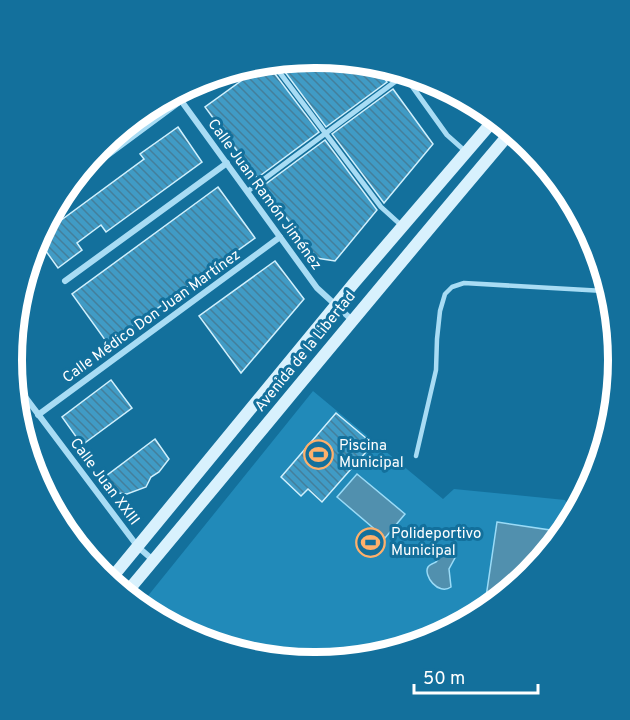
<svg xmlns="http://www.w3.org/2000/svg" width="630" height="720" font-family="Overpass,sans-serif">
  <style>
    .park { fill: #218ab9 }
    .water { fill: #5190ae; stroke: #9adbf7; stroke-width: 1.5 }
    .building { fill: url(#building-back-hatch); stroke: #d0f0fd; stroke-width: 1.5 }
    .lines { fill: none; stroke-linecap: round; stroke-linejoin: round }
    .service { stroke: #a8dcf4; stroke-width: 4.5 }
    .pedestrian { stroke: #a8dcf4; stroke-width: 5 }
    .minor { stroke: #a8dcf4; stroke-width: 6 }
    .secondary { stroke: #d8f1fd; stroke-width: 12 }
    .labels { text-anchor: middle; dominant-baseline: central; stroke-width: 6; stroke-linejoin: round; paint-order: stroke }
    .street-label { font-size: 15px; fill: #fff; stroke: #13709c }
    .poi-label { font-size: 15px; fill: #fff; stroke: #13709c; text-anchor: start }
    .rim { fill: none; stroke: #fff; stroke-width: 8 }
  </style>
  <defs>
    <pattern id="building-back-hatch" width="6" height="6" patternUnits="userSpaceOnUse" patternTransform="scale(1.5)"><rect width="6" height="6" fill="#409bc5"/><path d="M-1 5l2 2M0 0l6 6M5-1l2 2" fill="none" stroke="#447f9b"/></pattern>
  </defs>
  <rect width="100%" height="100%" fill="#13709c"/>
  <polygon class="park" points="313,391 443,499 454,489 565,500 571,511 529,574 431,640 315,663 199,640 143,602"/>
  <g class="water">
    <polygon points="357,474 405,514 385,538 337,497"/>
    <polygon points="497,522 550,530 548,547 529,574 485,604"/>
    <path d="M448,547L454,549L456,556L449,569L451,587C438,596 423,575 428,567C429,565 434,563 436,562C441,557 442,552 448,547Z"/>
  </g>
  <g class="building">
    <polygon points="315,57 379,70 387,82 326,127 279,64"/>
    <polygon points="269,66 319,132 257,178 205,107 259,68"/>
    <polygon points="393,89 433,144 384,203 332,134"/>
    <polygon points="178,127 202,162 106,232 101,225 77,243 82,250 58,268 38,240 41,235 144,159 140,154"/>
    <polygon points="325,140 377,210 335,261 316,258 263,186"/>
    <polygon points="218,187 255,238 108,344 72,294"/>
    <polygon points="275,261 304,299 241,373 199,316"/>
    <polygon points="111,380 132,408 82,445 62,417"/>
    <polygon points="336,413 373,444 322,502 308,489 301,496 281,477"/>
    <polygon points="155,439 169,459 159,472 151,477 146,487 127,494 118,493 106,476"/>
  </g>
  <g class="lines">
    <polyline class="service" points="416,456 436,370 437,339 440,311 445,294 452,287 464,283 604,291"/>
    <g class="pedestrian">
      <polyline points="274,65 381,207 402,226"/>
      <polyline points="404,75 447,135 465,151"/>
      <polyline points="248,191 404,75"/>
    </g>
    <g class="minor">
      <polyline points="177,95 317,288 352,320"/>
      <polyline points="82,174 213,77"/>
      <polyline points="65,281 227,163"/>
      <polyline points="17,386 138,547 153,560"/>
      <polyline points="38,415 280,237"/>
    </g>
    <g class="secondary">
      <polyline points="110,580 354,283 493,121"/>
      <path d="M127,592C255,439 381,285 510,133"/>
    </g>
  </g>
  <defs>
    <symbol id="stadium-ring" viewBox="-11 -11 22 22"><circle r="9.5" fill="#13709c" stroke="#ffb06b" stroke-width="1.5"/><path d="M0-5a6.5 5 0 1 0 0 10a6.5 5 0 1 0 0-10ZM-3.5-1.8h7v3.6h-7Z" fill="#ffb06b"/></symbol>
  </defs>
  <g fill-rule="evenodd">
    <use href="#stadium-ring" x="302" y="438" width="33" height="33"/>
    <use href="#stadium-ring" x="354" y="526" width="33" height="33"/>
  </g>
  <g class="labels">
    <g class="street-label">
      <text transform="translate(264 195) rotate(54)">Calle Juan Ramón Jiménez</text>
      <text transform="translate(152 317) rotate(-36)">Calle Médico Don Juan Martínez</text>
      <text transform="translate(306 352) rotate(-51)">Avenida de la Libertad</text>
      <text transform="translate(104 482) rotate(53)">Calle Juan XXIII</text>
    </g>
    <g class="poi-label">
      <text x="339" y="446">Piscina<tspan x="339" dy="17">Municipal</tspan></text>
      <text x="391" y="534">Polideportivo<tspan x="391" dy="17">Municipal</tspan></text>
    </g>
  </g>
  <path d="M0 0H630V720H0ZM314 68H316A292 292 0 0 1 608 360V360A292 292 0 0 1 316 652H314A292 292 0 0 1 22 360V360A292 292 0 0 1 314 68Z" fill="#13709c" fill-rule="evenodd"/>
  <path class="rim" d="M314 68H316A292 292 0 0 1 608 360V360A292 292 0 0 1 316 652H314A292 292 0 0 1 22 360V360A292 292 0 0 1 314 68Z"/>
  <path d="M414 684v9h124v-9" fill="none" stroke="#ffffff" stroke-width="3"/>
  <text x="423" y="684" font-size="18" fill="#ffffff" stroke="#13709c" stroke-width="4.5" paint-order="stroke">50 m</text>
</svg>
